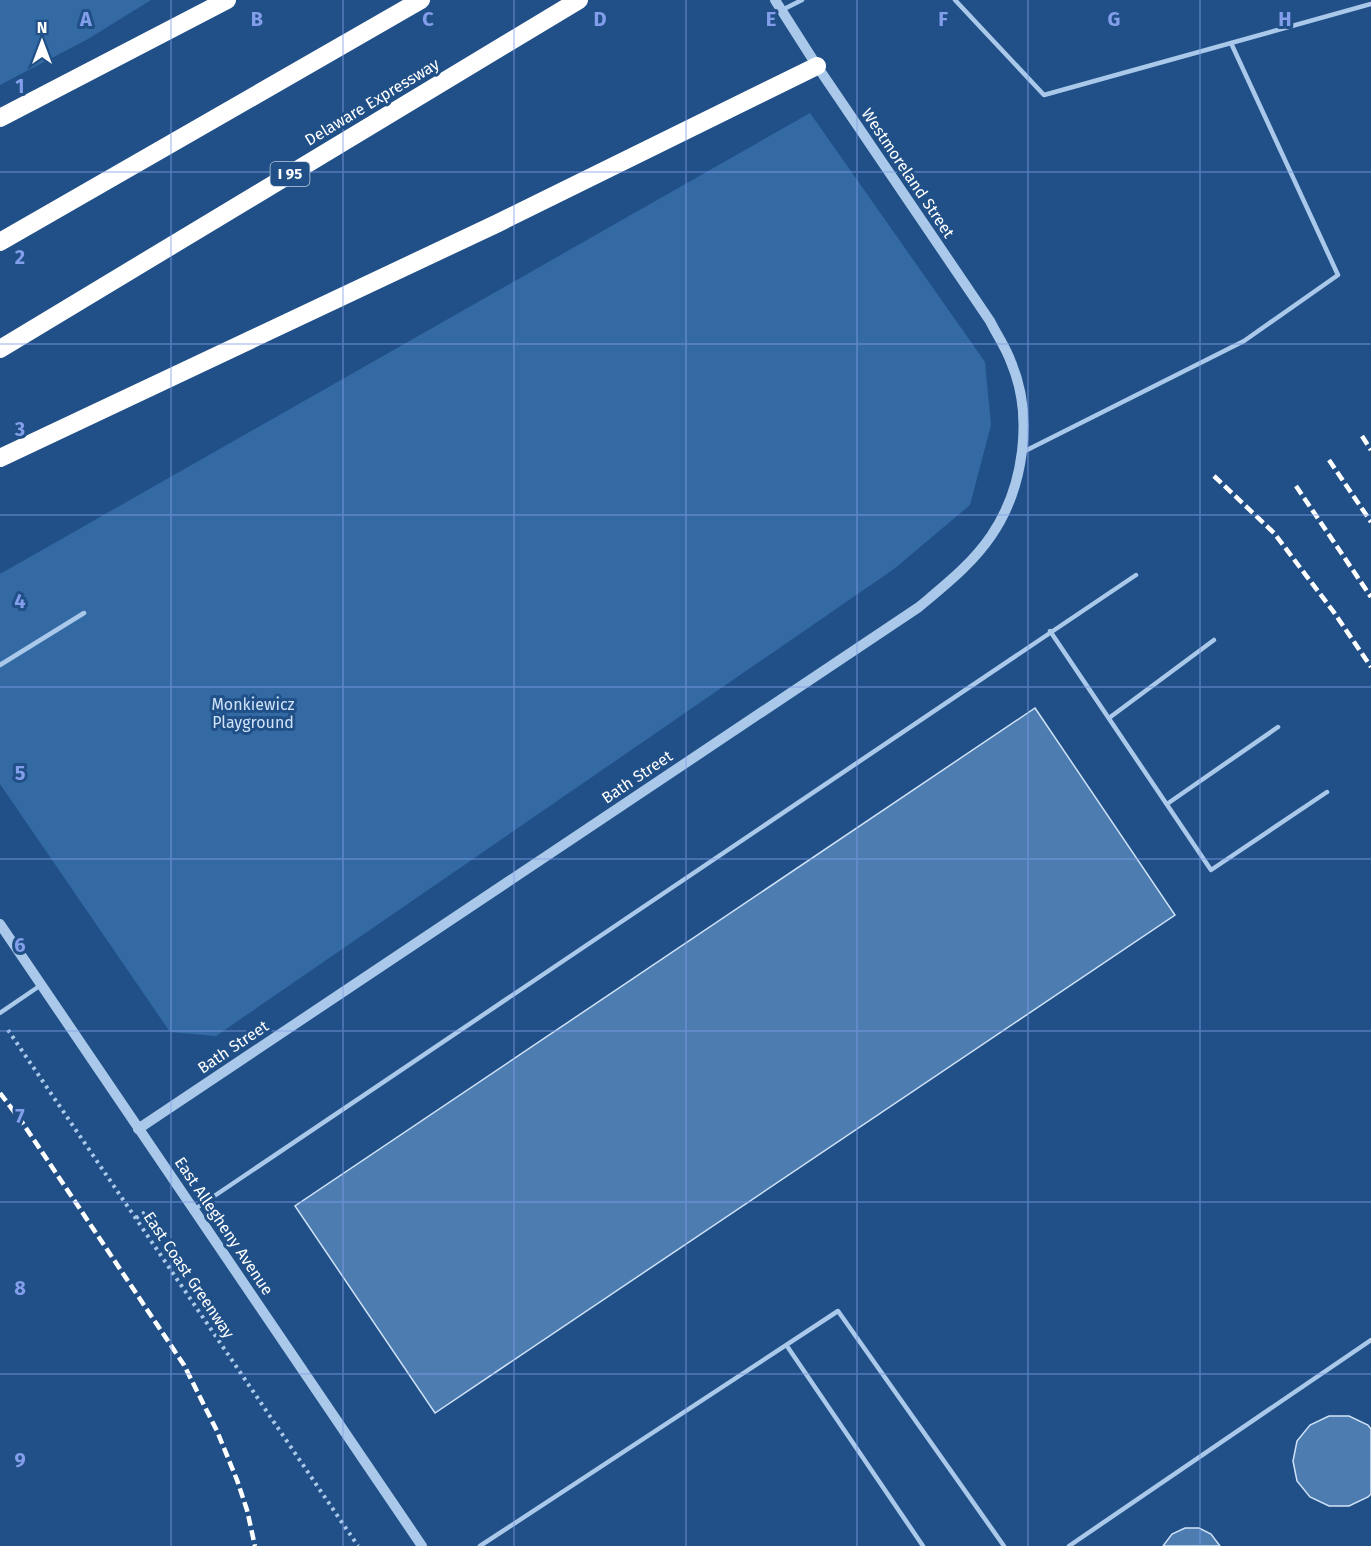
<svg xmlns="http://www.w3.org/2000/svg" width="1371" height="1546" font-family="'Fira Sans',sans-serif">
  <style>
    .green { fill: #346aa4 }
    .building { fill: #4d7cb1; stroke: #cfe2f8; stroke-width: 1.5 }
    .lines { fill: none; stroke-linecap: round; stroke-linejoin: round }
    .path { stroke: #aac9ea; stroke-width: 4; stroke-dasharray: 3 4.5; stroke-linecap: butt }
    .service { stroke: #aac9ea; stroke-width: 4.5 }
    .tertiary { stroke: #aac9ea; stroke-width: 10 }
    .motorway { stroke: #fff; stroke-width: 18 }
    .rail { stroke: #fff; stroke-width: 4.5; stroke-dasharray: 10 4.5; stroke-linecap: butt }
    .grid { fill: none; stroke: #839eea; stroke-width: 1.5; stroke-opacity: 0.55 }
    .labels { text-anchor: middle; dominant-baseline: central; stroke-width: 6; stroke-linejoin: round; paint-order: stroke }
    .shield { fill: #205087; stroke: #bccadb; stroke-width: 1.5 }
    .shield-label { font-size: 15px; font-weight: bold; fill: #fff }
    .street-label { font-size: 16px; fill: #fff; stroke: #205087 }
    .park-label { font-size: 16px; fill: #cfe2f8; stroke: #205087 }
    .grid-label { font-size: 20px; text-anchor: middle; font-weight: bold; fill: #839eea; stroke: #205087; stroke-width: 6; stroke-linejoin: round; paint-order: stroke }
  </style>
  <rect width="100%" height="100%" fill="#205087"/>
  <g class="green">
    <polygon points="0,0 151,0 88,39 0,85"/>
    <polygon points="810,113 985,362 991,425 970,505 894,569 216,1036 170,1032 0,784 0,574"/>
  </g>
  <g class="building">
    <polygon points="1035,708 1175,915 435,1413 295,1206"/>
    <polygon points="1329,1416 1349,1416 1368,1425 1371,1429 1371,1494 1368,1497 1349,1506 1329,1506 1310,1497 1297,1481 1293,1461 1297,1441 1310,1425"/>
    <polygon points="1185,1528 1199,1528 1211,1534 1220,1546 1163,1546 1172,1534"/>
  </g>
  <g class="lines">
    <g class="path">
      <polyline points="8,1030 358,1546"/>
      <polyline points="136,1218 147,1211"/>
    </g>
    <g class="service">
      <polyline points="955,0 1044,95 1371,4"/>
      <polyline points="782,10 802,0"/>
      <polyline points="1023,452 1244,341 1338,275 1231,43"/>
      <polyline points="1050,631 1211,870 1327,792"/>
      <polyline points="0,665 84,613"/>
      <polyline points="1109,718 1214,640"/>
      <polyline points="1167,804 1278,727"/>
      <polyline points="0,1013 41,985"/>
      <polyline points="195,1209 1136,575"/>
      <polyline points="787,1346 923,1546"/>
      <polyline points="480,1546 838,1311 1004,1546"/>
      <polyline points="1069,1546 1371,1340"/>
    </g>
    <g class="tertiary">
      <polyline points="0,924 422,1546"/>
      <path d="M138,1129L919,607C945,585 972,564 991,536C1024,488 1034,416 1011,362C1006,348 997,335 990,321L817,66L775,0"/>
    </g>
    <g class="motorway">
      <polyline points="0,118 227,0"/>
      <polyline points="0,242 421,0"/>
      <polyline points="0,349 579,0"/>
      <polyline points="0,458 496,224 817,66"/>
    </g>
    <g class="rail">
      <polyline points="1362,436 1371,450"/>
      <polyline points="1329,460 1371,522"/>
      <polyline points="1214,476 1274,533 1333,611 1371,667"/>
      <polyline points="1296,486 1371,597"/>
      <polyline points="0,1093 22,1122 184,1365 217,1431 237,1480 247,1510 255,1546"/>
    </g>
  </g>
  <path class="grid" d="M171,0V1546M343,0V1546M514,0V1546M686,0V1546M857,0V1546M1028,0V1546M1200,0V1546M0,172H1371M0,344H1371M0,515H1371M0,687H1371M0,859H1371M0,1031H1371M0,1202H1371M0,1374H1371"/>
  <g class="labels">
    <rect class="shield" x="270.5" y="162" width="39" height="24" rx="4.5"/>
    <g class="shield-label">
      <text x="290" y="174">I 95</text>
    </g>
    <g class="street-label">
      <text transform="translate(372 102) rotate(-31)">Delaware Expressway</text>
      <text transform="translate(908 173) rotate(56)">Westmoreland Street</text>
      <text transform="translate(637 777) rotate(-34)">Bath Street</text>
      <text transform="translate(233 1047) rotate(-34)">Bath Street</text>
      <text transform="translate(224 1226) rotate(56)">East Allegheny Avenue</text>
      <text transform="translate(189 1275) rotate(56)">East Coast Greenway</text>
    </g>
    <g class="park-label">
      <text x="253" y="704">Monkiewicz<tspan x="253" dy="18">Playground</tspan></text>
    </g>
  </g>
  <g class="grid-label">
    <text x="86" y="26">A</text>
    <text x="257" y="26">B</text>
    <text x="428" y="26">C</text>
    <text x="600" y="26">D</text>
    <text x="771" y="26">E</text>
    <text x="943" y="26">F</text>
    <text x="1114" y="26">G</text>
    <text x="1285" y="26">H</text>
    <text x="20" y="93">1</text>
    <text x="20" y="264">2</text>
    <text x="20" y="436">3</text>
    <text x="20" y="608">4</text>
    <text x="20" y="780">5</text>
    <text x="20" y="952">6</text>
    <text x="20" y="1123">7</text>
    <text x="20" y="1295">8</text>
    <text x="20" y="1467">9</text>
  </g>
  <g transform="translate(42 42)" stroke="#205087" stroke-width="4.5" paint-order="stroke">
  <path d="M0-4.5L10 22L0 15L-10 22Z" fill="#ffffff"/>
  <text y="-9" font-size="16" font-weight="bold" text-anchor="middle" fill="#ffffff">N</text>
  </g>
</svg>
